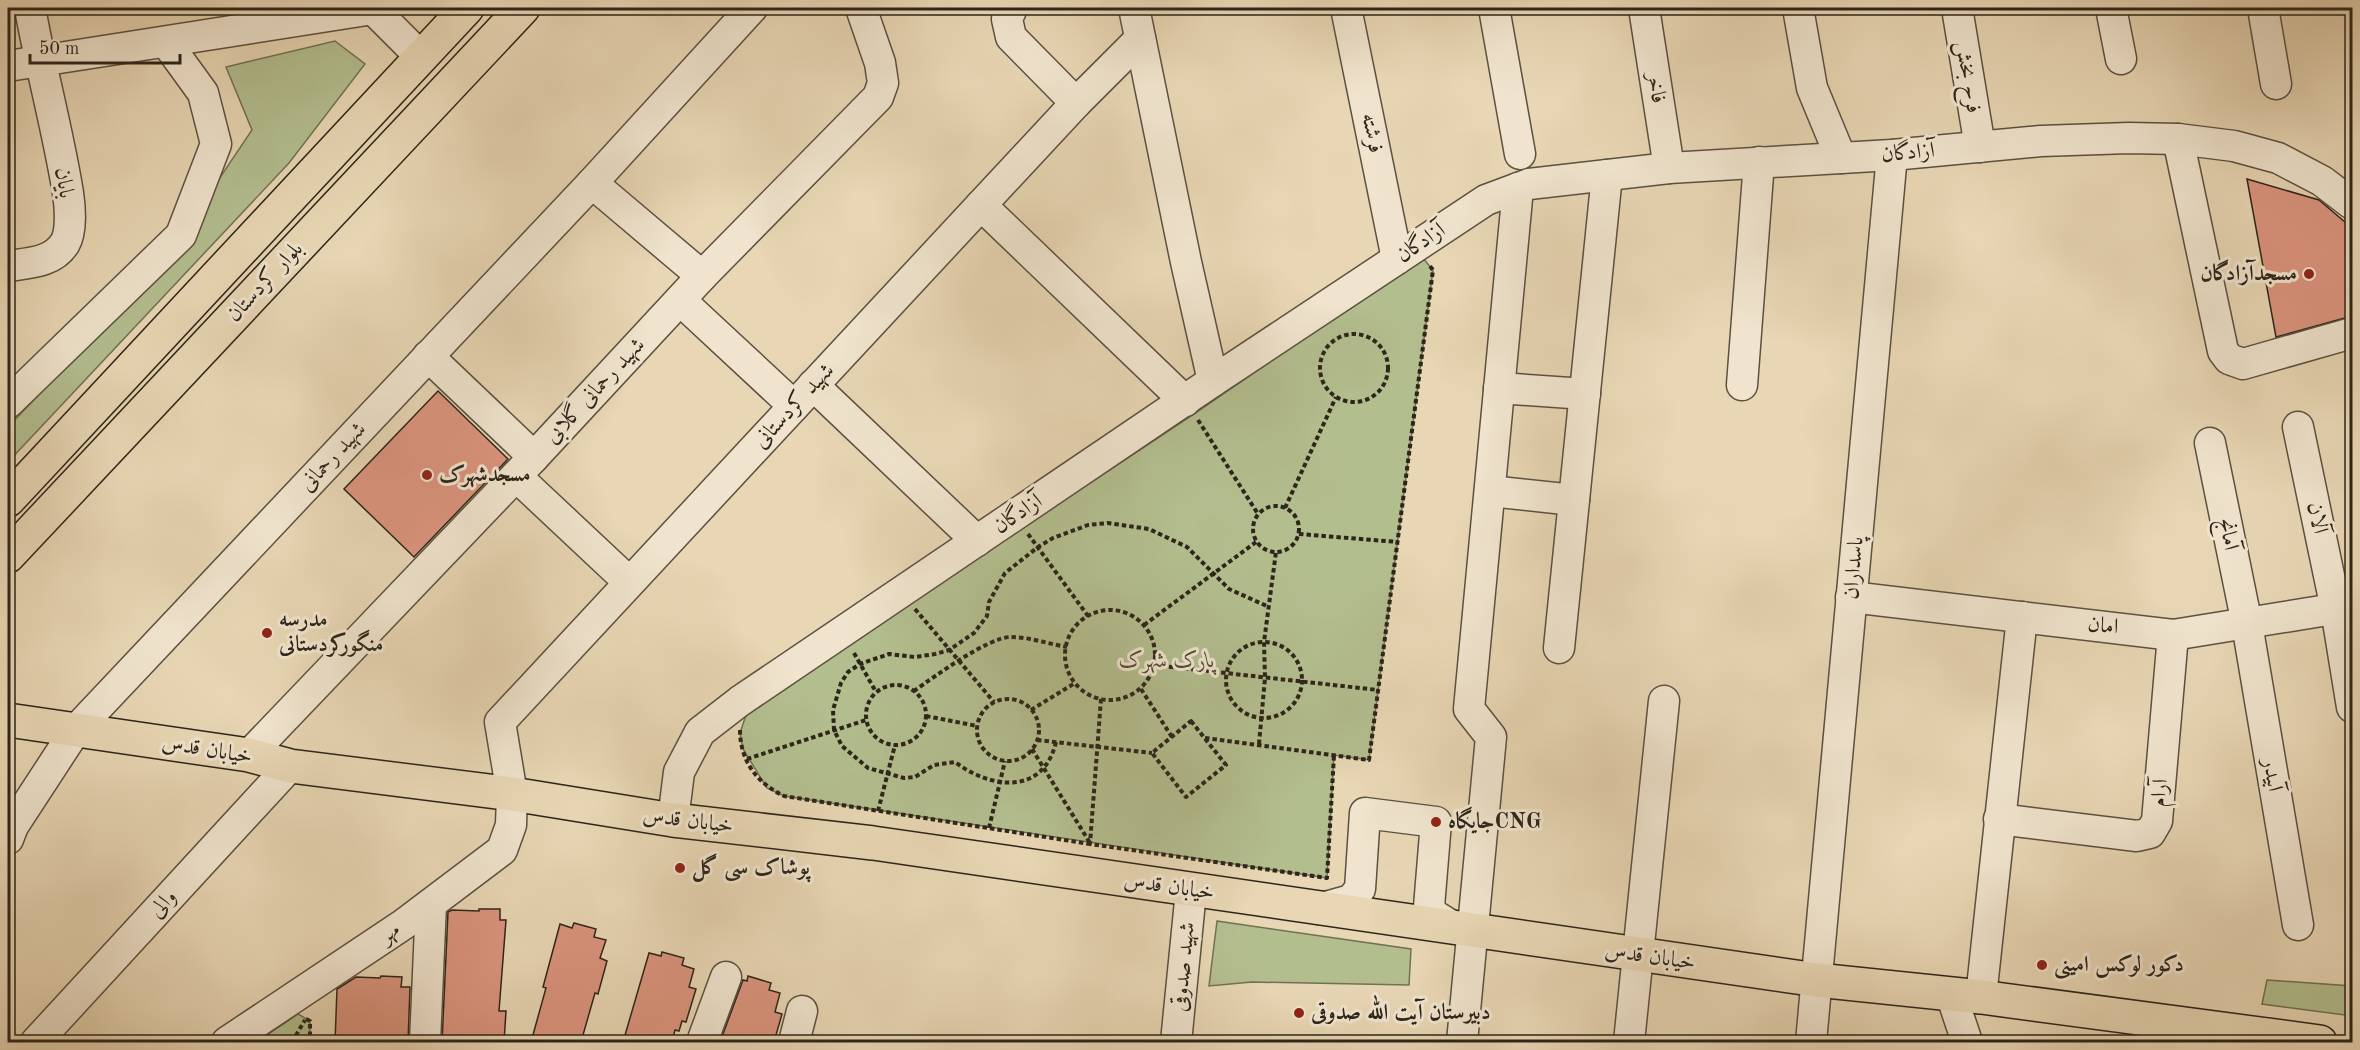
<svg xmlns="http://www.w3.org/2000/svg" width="2360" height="1050" font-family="'Old Standard TT',Amiri,serif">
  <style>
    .green { fill: #b3be8f; stroke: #707254; stroke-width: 1.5 }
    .building { fill: #db947e; stroke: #2c251a; stroke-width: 1.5 }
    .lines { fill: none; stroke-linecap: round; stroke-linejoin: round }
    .minor-casing { stroke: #5b5140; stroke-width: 33 }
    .major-casing { stroke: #2c251a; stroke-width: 36 }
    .path { stroke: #2c251a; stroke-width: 4; stroke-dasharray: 4.5 3; stroke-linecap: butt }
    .minor { stroke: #f0e4ce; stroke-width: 30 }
    .major { stroke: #e8d6b4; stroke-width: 33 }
    .poi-dot { fill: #8f2418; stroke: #f0e4ce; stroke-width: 2 }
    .labels { text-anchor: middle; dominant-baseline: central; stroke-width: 6; stroke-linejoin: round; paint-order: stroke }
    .street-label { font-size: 22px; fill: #2c251a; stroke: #f0e4ce }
    .poi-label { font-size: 22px; font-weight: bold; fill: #2c251a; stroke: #f0e4ce; text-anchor: start }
    .park-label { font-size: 22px; font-style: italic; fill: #4e4b37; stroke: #f0e4ce }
  </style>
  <rect width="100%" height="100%" fill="#e8d6b4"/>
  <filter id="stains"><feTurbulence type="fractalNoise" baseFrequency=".00333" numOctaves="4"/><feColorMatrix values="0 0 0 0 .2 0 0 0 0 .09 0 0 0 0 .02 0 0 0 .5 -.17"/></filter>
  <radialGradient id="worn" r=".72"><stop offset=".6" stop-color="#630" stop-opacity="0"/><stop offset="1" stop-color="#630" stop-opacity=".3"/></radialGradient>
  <g class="green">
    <polygon points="335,41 365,64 289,163 8,462 8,427 158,270 252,130 226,67"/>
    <polygon points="1422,257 1433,270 1369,760 1334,755 1327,878 784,796 767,788 743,749 740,733 748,709 1194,414"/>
    <polygon points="1217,921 1411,949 1409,985 1252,982 1209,986"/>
    <polygon points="2267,980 2352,986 2352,1016 2262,1004"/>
    <polygon points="298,1014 310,1021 310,1042 257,1042"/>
  </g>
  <g class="building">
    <polygon points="2247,179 2319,200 2352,228 2352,316 2276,337"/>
    <polygon points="438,391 508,459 414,557 344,489"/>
    <polygon points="479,909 500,909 500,920 506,920 499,1011 506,1011 504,1042 442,1042 448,912 452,910 479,911"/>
    <polygon points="574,923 596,929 594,937 606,940 600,958 607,961 598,994 595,993 581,1042 531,1042 546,988 543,987 560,924 572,928"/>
    <polygon points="662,952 684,958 682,965 694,969 689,987 696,989 686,1022 682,1021 679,1031 675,1030 672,1042 623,1042 649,953 661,956"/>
    <polygon points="381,976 402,977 401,987 410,987 408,1042 335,1042 337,989 356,977 380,978"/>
    <polygon points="748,976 771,983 769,990 780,993 775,1012 782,1014 774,1042 720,1042 743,980 747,981"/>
  </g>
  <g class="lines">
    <defs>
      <g id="minor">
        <polyline points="1012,8 1007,19 1011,37 1076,103"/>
        <polyline points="1134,8 1186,262 1213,381"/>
        <polyline points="1346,8 1397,259"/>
        <polyline points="1494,8 1520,154"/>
        <polyline points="1644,8 1669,168"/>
        <polyline points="1798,8 1812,88 1841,158"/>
        <polyline points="1957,8 1980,147"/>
        <polyline points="2111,8 2121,59"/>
        <polyline points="2263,8 2276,84"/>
        <polyline points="8,66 373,9 421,57"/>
        <polyline points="2178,139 2223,351 2229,359 2243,364 2352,333"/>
        <polyline points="592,183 702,276"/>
        <polyline points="981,205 1185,401"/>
        <path d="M8,266C28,263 53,263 65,243C72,231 70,206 68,193C58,131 41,70 30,8"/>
        <polyline points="680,300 794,406"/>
        <polyline points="428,356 534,457"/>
        <polyline points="813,385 977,541"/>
        <polyline points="1742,385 1759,162"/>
        <polyline points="1499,388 1585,394"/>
        <polyline points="8,403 181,235 216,144 203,93 166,42"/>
        <polyline points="2298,427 2336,609 2352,707"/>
        <polyline points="2210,443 2247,624 2298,925"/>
        <polyline points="516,476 629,582"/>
        <polyline points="1490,491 1574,500"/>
        <polyline points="1851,597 2173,635 2352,606"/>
        <polyline points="1559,648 1607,175"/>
        <polyline points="249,755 534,457 702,276 878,97 883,83 880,63 861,8"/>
        <polyline points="1999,819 2137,836 2150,833 2157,821 2173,635"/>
        <polyline points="673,820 679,772 700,732 740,701 1213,381 1486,200 1529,184 1669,168 1892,155 2041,141 2129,138 2178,139 2234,146 2278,158 2322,181 2352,204"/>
        <polyline points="8,839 13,826 75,731 592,183 752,8"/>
        <polyline points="1319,909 1351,900 1360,889 1365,813 1436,822 1429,907 1434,915 1455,928"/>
        <polyline points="1951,994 1967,1042"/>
        <polyline points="1981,997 2022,617"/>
        <polyline points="36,1042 290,766"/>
        <polyline points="227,1042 404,924 502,850 511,825 512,794 500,722 1076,103 1140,39"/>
        <polyline points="425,1042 431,904"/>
        <polyline points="702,1042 726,977"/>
        <polyline points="794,1042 802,1011"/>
        <polyline points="1176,1042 1191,891"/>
        <polyline points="1462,1042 1491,737 1469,709 1518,188"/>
        <polyline points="1629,1042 1664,701"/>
        <polyline points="1811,1042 1892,155"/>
      </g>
      <g id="major">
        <polyline points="8,500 467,8"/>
        <polyline points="8,556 523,8"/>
        <polyline points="8,720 249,755 290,766 512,794 673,820 873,843 1817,980 1981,997 2320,1042"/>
      </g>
    </defs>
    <use href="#minor" class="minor-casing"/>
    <use href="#major" class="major-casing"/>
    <g class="path">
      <circle cx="1354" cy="368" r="34"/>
      <polyline points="1198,420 1258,514"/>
      <circle cx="1276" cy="529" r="23"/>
      <polyline points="1285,508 1336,397"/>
      <polyline points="1028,534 1088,616"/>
      <polyline points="1299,534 1398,542"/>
      <polyline points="915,609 994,702"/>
      <circle cx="1110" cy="655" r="45"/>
      <polyline points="1144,625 1256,542"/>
      <circle cx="1264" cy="680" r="38"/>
      <polyline points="854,653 876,692"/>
      <polyline points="1154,665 1378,690"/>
      <circle cx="896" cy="715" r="30"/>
      <polyline points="1141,689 1172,737"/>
      <path d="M914,691C934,677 988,637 1011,637C1029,637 1049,644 1067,647"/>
      <polyline points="1101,699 1090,844 1327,878 1334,755"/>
      <circle cx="1008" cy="730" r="31"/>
      <polyline points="1031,710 1075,683"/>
      <polyline points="926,716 977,726"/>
      <polygon points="1191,721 1226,765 1186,797 1152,753"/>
      <path d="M740,730C740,761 757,783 784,796L1090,844"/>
      <polyline points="1205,738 1369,760 1433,270 1430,266"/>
      <polyline points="1037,740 1152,753"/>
      <path d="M1056,742C1043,796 991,789 955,762L934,765L915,777L904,778L868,768L842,746L834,730L833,710L841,683L848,672L860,664L889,654L915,657L935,654L949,650L974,633L987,616L989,602L1005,573L1038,547L1053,538L1088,525L1108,523L1149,529L1187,547L1229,589L1269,607"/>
      <polyline points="1259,744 1265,678 1264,642 1276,552"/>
      <polyline points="1032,749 1090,843"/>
      <polyline points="747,759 866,720"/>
      <polyline points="878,811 895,745"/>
      <polyline points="989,828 1005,761"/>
      <polyline points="306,1019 310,1021 310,1042"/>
      <polyline points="292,1042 305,1020"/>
    </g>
    <use href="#minor" class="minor"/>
    <use href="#major" class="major"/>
  </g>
  <g class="poi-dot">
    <circle cx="2309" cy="274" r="6"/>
    <circle cx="427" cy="475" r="6"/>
    <circle cx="267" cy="633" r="6"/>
    <circle cx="1436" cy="822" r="6"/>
    <circle cx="680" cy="868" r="6"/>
    <circle cx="2042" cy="965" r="6"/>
    <circle cx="1299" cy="1013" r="6"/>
  </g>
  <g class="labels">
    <g class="street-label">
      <text transform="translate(1968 77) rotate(81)">فرح بخش</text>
      <text transform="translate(1656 88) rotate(81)">فاخر</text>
      <text transform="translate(1372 133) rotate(79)">فرشته</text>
      <text transform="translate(1908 153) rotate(-5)">آزادگان</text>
      <text transform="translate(64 183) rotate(81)">بایان</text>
      <text transform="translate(1421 243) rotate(-34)">آزادگان</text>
      <text transform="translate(265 282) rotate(-47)">بلوار کردستان</text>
      <text transform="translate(595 391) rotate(-47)">شهید رحمانی گلابی</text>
      <text transform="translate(794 406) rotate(-47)">شهید کردستانی</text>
      <text transform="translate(333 457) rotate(-47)">شهید رحمانی</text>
      <text transform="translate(1018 514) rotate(-34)">آزادگان</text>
      <text transform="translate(2317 518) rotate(78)">آلان</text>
      <text transform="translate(2228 534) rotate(79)">آمانج</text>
      <text transform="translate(1854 568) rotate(-85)">پاسداران</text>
      <text transform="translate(2103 626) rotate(6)">امان</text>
      <text transform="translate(207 750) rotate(9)">خیابان قدس</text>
      <text transform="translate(2272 775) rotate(80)">آبیدر</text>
      <text transform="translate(2160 793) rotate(-85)">آرام</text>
      <text transform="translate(688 821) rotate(7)">خیابان قدس</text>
      <text transform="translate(1169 887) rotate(8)">خیابان قدس</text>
      <text transform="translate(163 904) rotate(-48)">والی</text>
      <text transform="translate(390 933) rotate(-34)">مهر</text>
      <text transform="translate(1650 957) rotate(8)">خیابان قدس</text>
      <text transform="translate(1184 967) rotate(-85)">شهید صدوقی</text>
    </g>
    <g class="poi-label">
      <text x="2297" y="274" text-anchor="end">مسجدآزادگان</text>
      <text x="439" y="475">مسجدشهرک</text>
      <text x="279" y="620">مدرسه<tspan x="279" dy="25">منگورکردستانی</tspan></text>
      <text x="1448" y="822">جایگاهCNG</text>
      <text x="692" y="868">پوشاک سی گل</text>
      <text x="2054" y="965">دکور لوکس امینی</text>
      <text x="1311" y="1013">دبیرستان آیت الله صدوقی</text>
    </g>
    <g class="park-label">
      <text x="1167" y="661">پارک شهرک</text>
    </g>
  </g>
  <rect width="2360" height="1050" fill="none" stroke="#e8d6b4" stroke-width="30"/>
  <rect x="9" y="9" width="2342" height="1032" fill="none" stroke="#2c251a" stroke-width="3"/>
  <rect x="15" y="15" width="2330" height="1020" fill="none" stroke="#2c251a" stroke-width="1.5"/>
  <path d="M30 54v9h150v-9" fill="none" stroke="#2c251a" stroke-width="3"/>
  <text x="39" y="54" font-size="18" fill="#2c251a" stroke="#f0e4ce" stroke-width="4.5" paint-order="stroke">50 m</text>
  <rect width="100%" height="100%" filter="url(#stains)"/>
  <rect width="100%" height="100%" fill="url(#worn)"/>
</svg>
